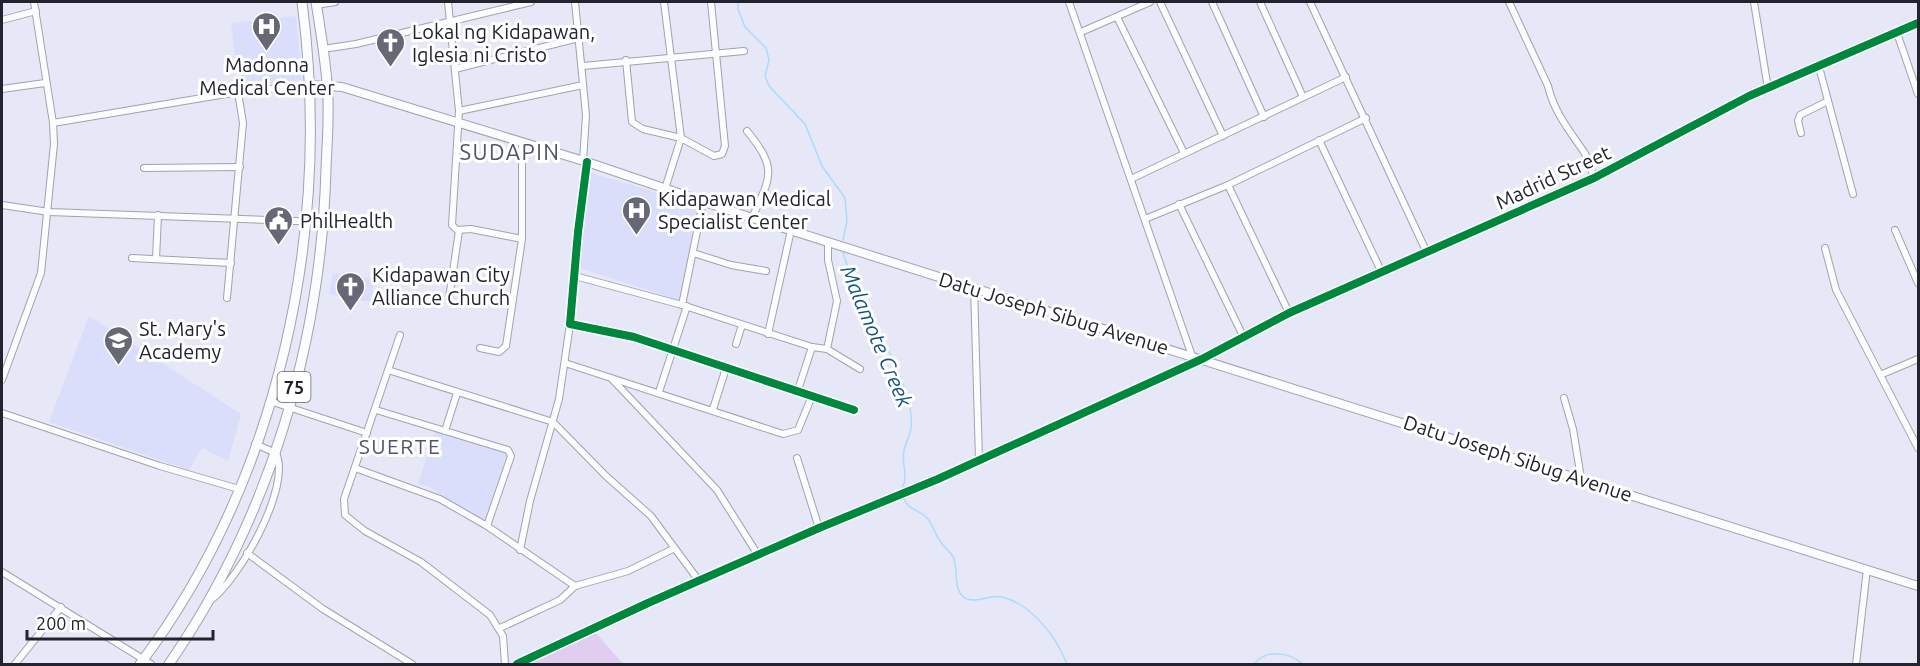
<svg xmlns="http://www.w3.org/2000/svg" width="1920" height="666" font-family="Ubuntu,sans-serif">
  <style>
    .built { fill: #dadefa }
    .green { fill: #e0cdef }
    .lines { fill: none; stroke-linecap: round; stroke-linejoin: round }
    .stream { stroke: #afd8fd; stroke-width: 1.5 }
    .minor-casing { stroke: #a1a2ae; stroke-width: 8 }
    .major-casing { stroke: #a1a2ae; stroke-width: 10 }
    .highway-casing { stroke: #a1a2ae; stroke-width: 11 }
    .minor { stroke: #fbfcfe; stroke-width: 6 }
    .major { stroke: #fbfcfe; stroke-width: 8 }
    .highway { stroke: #fbfcfe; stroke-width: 9 }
    .cycleway-casing { stroke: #fff; stroke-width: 11 }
    .cycleway { stroke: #00873e; stroke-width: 8 }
    .labels { text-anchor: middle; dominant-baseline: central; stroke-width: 6; stroke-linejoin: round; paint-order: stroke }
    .shield { fill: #fff; stroke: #64656d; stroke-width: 1.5 }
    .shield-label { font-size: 18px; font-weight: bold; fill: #22232f }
    .poi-label { font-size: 20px; fill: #22232f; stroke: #fff; text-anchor: start }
    .street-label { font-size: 20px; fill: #22232f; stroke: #fff }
    .water-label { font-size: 21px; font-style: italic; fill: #14557f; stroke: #fff }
    .neighbourhood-label { font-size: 21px; letter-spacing: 1.5px; fill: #51536e; stroke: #fff }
    .quarter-label { font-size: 22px; letter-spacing: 1.5px; fill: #51536e; stroke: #fff }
  </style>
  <rect width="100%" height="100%" fill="#e6e8f7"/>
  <g class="built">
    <polygon points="296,16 302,80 239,88 231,23"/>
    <polygon points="588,172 699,205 682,301 576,267"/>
    <polygon points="333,273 374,279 371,302 329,294"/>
    <polygon points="89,316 241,414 228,461 202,448 189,470 49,422"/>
    <polygon points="435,431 507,453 485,520 482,520 429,487 418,484"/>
  </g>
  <polygon class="green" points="595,632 623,664 527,664"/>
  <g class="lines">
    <g class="stream">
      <polyline points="738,2 738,9 745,27 766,48 769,60 765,76 769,86 805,124 822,166 845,198 847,221 843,240"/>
      <path d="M843,252C855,300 917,383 911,428C910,435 906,442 904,450C901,467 909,471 902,490"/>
      <path d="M903,496C907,510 917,509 926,517C933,523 934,533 940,541C943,546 948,550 952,555C960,567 951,589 965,598C976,604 990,594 1002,597C1032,604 1057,638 1067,664"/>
      <path d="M1254,664C1266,649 1289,652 1303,664"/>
    </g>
    <defs>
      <g id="minor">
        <polyline points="34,2 53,123 238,92 310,85"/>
        <polyline points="448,2 459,111 452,225 457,230 471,229 522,239"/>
        <polyline points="575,2 586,115 583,161"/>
        <polyline points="664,2 681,138 665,189"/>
        <polyline points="1069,2 1192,356"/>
        <polyline points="1160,2 1223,136"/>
        <polyline points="1212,2 1264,117"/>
        <polyline points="1260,2 1303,97"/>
        <polyline points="1310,2 1427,253"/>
        <path d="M1509,2L1548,86C1554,112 1569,130 1584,152C1589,159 1591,170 1594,178"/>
        <polyline points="1754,2 1768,89"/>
        <polyline points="316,5 335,2"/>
        <polyline points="1117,17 1184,153"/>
        <polyline points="2,20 36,11"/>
        <polyline points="1081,32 1150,2"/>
        <polyline points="1897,33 1918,94"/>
        <polyline points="323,49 356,44 531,2"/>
        <polyline points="626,60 632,122 643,129 681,138 714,156 722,154 725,146 711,2"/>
        <polyline points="583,66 744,51"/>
        <polyline points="1819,67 1853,194"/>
        <polyline points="455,69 579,38"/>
        <polyline points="2,89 45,83"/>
        <polyline points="459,111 583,85"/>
        <path d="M747,131C778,169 771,176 752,218"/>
        <polyline points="1801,133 1798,121 1800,115 1828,101"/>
        <polyline points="1319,140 1382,273"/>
        <polyline points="587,162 578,232 570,324 634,337 854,410"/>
        <polyline points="144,168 240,167"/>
        <polyline points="1131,179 1346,77"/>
        <polyline points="1228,185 1289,313"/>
        <polyline points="1179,204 1243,336"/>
        <polyline points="2,205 49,212 324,222"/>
        <polyline points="1145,219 1228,185 1366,118"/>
        <polyline points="1895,230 1918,283"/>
        <polyline points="1825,248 1836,290 1918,448"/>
        <polyline points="693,253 731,265 766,271"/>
        <polyline points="132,258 231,263"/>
        <polyline points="156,259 158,215"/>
        <polyline points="575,276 682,305 812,347 827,349 860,369"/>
        <polyline points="974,287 979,460"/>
        <polyline points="227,298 243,123 238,92"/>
        <polyline points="449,298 459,231"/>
        <polyline points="682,305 703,202"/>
        <polyline points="768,334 791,230"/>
        <polyline points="400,335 344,499 345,515 365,531 421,562 490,615 503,636 505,664"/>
        <polyline points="736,344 742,325"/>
        <polyline points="480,348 499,352 506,346 522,239 522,142"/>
        <polyline points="827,349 837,301 828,260 828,242"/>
        <polyline points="565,363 783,434 798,430 812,396"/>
        <polyline points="388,370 553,422 606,476 651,516 699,581"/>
        <polyline points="1880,375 1918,359"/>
        <polyline points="611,378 717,490 758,555"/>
        <polyline points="2,380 41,273 54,144 53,123"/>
        <polyline points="798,390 812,347"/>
        <polyline points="659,392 687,306"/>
        <polyline points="1564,398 1573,429 1581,478"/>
        <polyline points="270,401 367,433"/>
        <polyline points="713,409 726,368"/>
        <polyline points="376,410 508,450 511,456 487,526"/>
        <polyline points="2,413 160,466 239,489"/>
        <polyline points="445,431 457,393"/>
        <polyline points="797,458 819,528"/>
        <polyline points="355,468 440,499 487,526 575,586 628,571 673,549"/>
        <polyline points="520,550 530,501 559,399 570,324"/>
        <polyline points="247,553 323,609 412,664"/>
        <polyline points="2,572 151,664"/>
        <path d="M211,600C239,579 292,487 276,453L255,444"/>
        <polyline points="500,628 560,600 575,586"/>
        <polyline points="15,664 61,607"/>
        <polyline points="517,664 648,603 819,528 938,479 1202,359 1289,313 1594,178 1749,96 1918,23"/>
        <polyline points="1856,664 1867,569"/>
      </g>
      <polyline id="major" points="310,85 342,87 587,162 752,218 1918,586"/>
      <g id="highway">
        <path d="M140,664C280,478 332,230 302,2"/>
        <path d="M169,664C269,519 321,345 326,169C327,141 330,111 327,83C325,56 320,28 316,2"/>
      </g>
    </defs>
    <use href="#minor" class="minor-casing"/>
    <use href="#major" class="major-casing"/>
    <use href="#highway" class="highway-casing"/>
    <use href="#minor" class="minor"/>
    <use href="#major" class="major"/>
    <use href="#highway" class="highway"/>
    <defs>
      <g id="cycleway">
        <polyline points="587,162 578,232 570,324 634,337 854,410"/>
        <polyline points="517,664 648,603 819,528 938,479 1202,359 1289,313 1594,178 1749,96 1918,23"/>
      </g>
    </defs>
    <use href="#cycleway" class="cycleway-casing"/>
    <use href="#cycleway" class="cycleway"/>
  </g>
  <defs>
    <symbol id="hospital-pin" viewBox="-11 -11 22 30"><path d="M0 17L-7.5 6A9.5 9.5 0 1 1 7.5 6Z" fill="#676875" stroke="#fff"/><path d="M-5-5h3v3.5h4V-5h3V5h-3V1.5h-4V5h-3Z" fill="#fff"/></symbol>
    <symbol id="church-pin" viewBox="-11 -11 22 30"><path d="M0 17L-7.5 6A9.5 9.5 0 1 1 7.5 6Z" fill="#676875" stroke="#fff"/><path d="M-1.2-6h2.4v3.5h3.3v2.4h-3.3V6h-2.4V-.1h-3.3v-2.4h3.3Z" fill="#fff"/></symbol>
    <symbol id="civic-pin" viewBox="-11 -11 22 30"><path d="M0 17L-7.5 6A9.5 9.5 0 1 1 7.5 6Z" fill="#676875" stroke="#fff"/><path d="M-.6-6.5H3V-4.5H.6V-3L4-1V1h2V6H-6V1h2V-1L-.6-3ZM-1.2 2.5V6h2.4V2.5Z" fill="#fff"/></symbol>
    <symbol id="school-pin" viewBox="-11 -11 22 30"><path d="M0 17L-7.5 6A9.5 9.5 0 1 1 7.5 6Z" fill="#676875" stroke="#fff"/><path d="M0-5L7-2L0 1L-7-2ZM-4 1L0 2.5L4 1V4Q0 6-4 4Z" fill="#fff"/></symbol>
  </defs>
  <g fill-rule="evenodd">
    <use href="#hospital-pin" x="250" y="10" width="33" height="45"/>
    <use href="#church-pin" x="374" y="26" width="33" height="45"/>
    <use href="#hospital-pin" x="620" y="194" width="33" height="45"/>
    <use href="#civic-pin" x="262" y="204" width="33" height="45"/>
    <use href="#church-pin" x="334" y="270" width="33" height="45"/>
    <use href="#school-pin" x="102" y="324" width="33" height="45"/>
  </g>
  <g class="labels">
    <rect class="shield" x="277.5" y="372" width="33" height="30" rx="4.5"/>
    <g class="shield-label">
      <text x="294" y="387">75</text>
    </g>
    <g class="poi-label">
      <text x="412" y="31">Lokal ng Kidapawan,<tspan x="412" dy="23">Iglesia ni Cristo</tspan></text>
      <text x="267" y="64" text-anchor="middle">Madonna<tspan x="267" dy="23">Medical Center</tspan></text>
      <text x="658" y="198">Kidapawan Medical<tspan x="658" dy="23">Specialist Center</tspan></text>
      <text x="300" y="220">PhilHealth</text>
      <text x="372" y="274">Kidapawan City<tspan x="372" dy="23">Alliance Church</tspan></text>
      <text x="139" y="328">St. Mary's<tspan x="139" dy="23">Academy</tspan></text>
    </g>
    <g class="street-label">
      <text transform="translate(1553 177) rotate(-25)">Madrid Street</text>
      <text transform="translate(1054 313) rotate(17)">Datu Joseph Sibug Avenue</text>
      <text transform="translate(1518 458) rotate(18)">Datu Joseph Sibug Avenue</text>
    </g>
    <g class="water-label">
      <text transform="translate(877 336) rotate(67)">Malamote Creek</text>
    </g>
    <g class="neighbourhood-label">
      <text x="400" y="446">SUERTE</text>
    </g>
    <g class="quarter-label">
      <text x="510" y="151">SUDAPIN</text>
    </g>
  </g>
  <rect width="1920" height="666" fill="none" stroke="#22232f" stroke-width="6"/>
  <path d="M27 630v9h186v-9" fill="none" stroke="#22232f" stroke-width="3"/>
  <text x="36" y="630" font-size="18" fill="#22232f" stroke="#ffffff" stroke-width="4.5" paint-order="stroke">200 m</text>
</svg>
